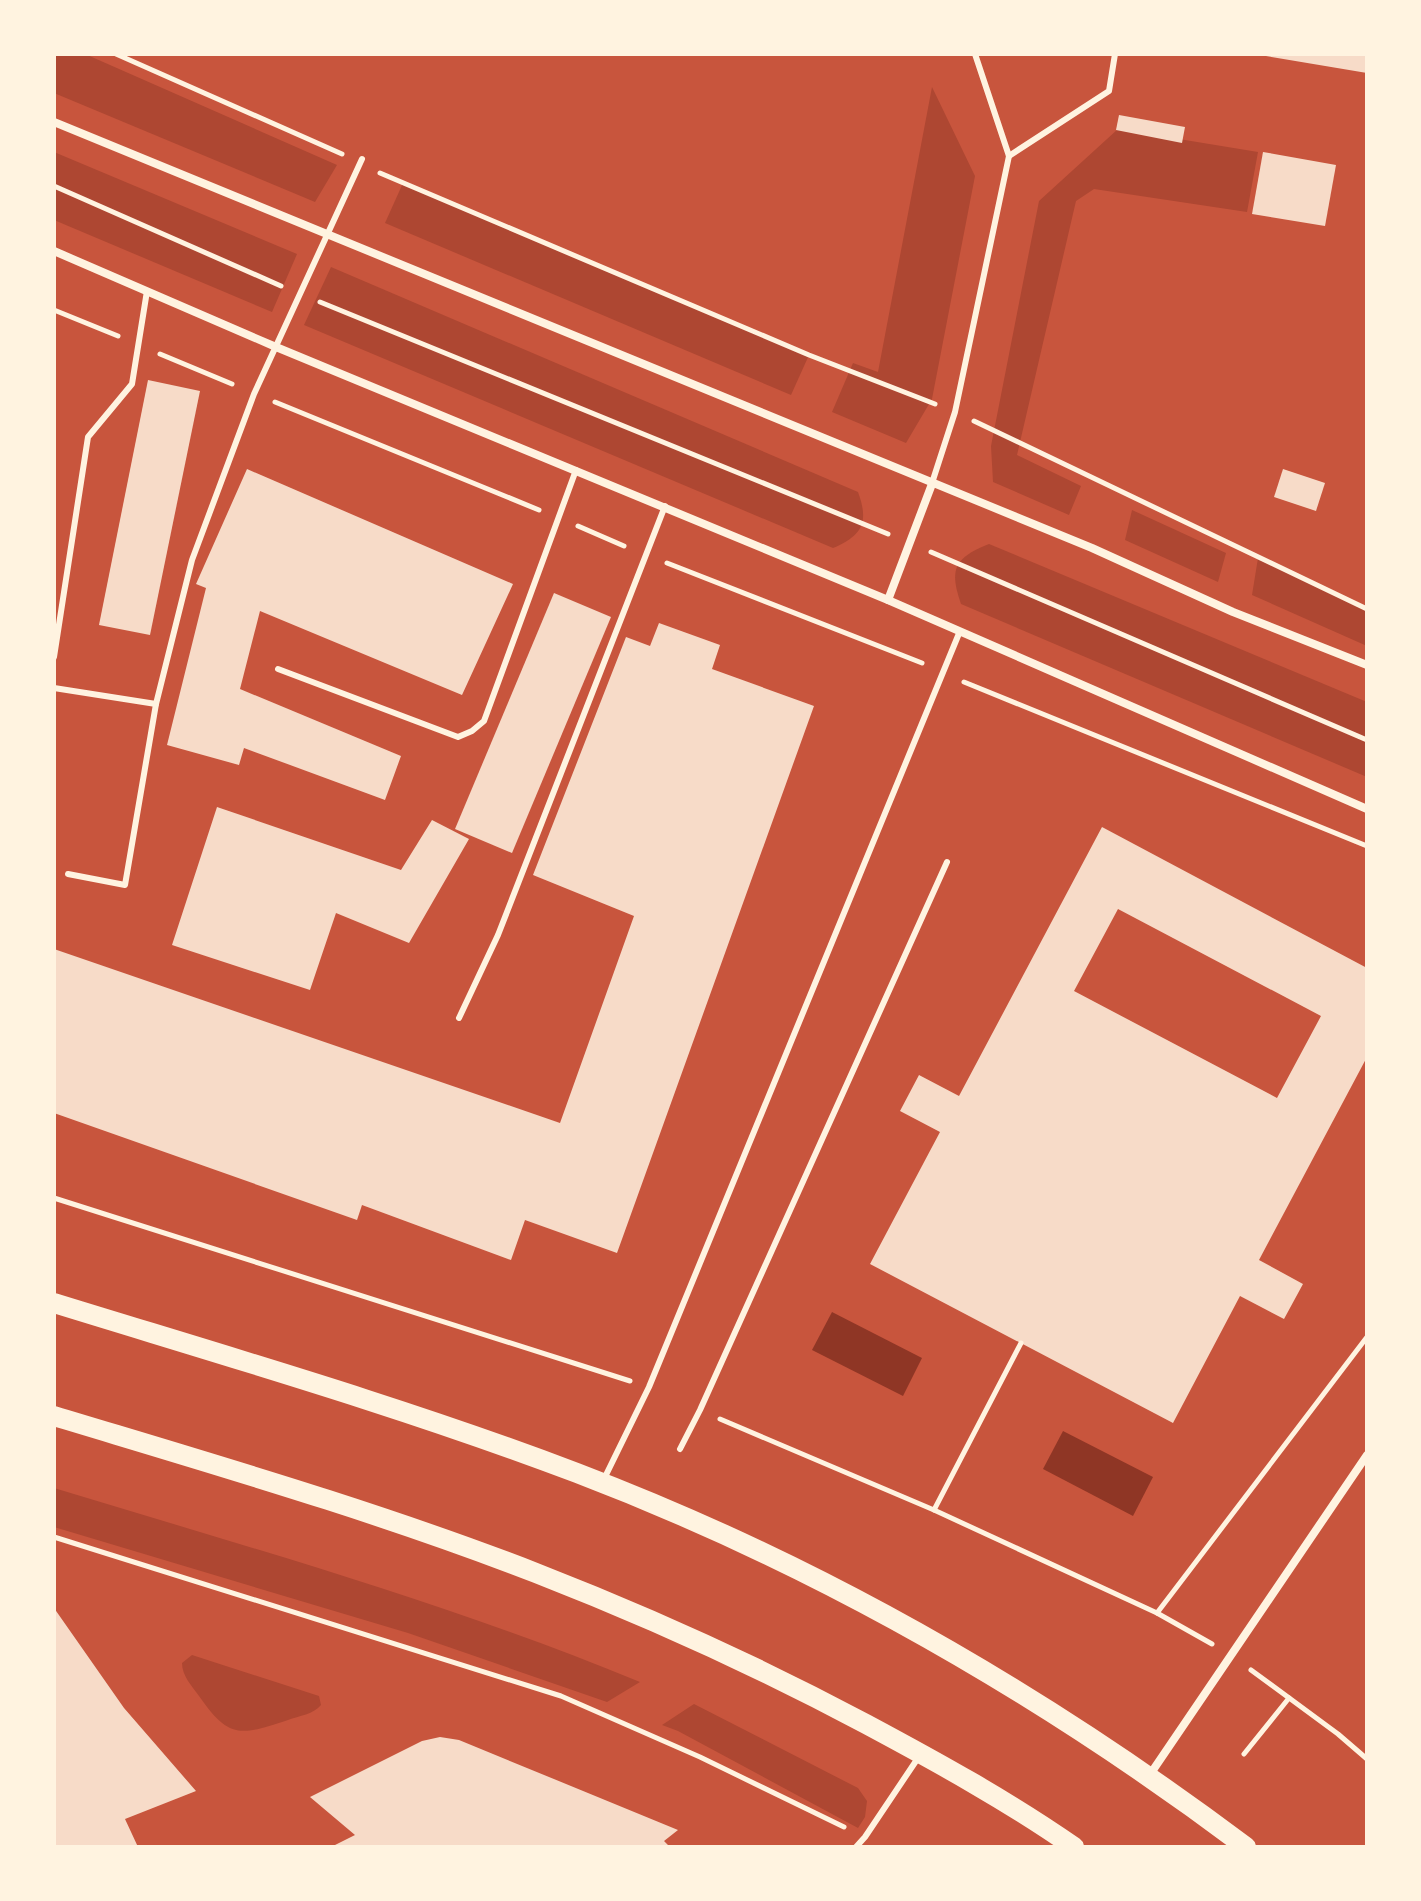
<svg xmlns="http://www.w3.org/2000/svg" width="1421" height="1901" font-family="'Source Sans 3',sans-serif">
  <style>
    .green { fill: #ae4732 }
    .water { fill: #8f3625 }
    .building { fill: #f7dbc8; fill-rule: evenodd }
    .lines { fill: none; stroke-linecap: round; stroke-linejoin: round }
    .path { stroke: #fff3e0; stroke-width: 5 }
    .service { stroke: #fff3e0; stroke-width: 6 }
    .minor { stroke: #fff3e0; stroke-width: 8 }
    .primary { stroke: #fff3e0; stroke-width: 20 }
  </style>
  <rect width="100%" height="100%" fill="#c8553d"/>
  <g class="green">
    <polygon points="54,54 85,54 337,165 315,202 54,93"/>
    <polygon points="932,87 975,176 932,399 906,443 832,412 853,363 878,372"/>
    <polygon points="1118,129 1258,152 1247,212 1094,189 1076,201 1017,455 1081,486 1069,515 993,482 991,446 1039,201"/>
    <polygon points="54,152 297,254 272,312 54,220"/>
    <polygon points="403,183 809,355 791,395 385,223"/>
    <path d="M331,267L858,492C869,522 863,535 833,548L304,325Z"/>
    <polygon points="1132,510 1226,553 1218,582 1125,540"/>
    <path d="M989,544L1367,702V777L961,604C949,569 954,558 989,544Z"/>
    <polygon points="1258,558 1367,609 1367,646 1252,595"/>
    <path d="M54,1488C251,1548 449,1603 640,1682L607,1702L408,1633L54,1527Z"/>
    <path d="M192,1655L319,1696L321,1705C314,1714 299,1716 288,1720C240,1736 229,1739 199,1696C192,1686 182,1676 182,1663Z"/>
    <polygon points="694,1704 858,1788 867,1801 865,1817 858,1828 678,1731 662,1725"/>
  </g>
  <g class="water">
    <polygon points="832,1312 922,1358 903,1396 812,1350"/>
    <polygon points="1063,1431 1153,1477 1133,1516 1043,1469"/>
  </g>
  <g class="building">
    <polygon points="1266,54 1367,54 1367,73 1266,56"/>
    <polygon points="1119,115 1185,127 1182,143 1116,130"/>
    <polygon points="1263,152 1336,165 1325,226 1252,214"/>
    <polygon points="148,380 200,391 150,635 99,625"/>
    <polygon points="247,469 513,584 462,695 260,611 240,689 401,756 385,800 244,748 239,765 167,745 206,588 196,584"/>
    <polygon points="1283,469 1325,483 1316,511 1274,497"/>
    <polygon points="554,593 611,617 512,853 455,829"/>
    <polygon points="659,623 720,645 712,669 814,706 617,1253 525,1220 511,1260 362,1205 357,1220 54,1113 54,949 560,1123 634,916 533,875 626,637 650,646"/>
    <polygon points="217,807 401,870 432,820 469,839 409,943 336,913 310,990 172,945"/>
    <path d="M1102,827L1367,968V1057L1259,1260L1303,1284L1284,1319L1240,1296L1173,1423L870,1264L940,1132L900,1111L919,1075L959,1096ZM1118,909L1321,1016L1277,1098L1074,991Z"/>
    <polygon points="54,1608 124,1708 196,1791 125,1819 138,1847 54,1847"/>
    <polygon points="440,1737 459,1740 678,1830 664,1841 670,1847 331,1847 355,1835 310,1797 422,1741"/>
  </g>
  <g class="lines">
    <g class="path">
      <polyline points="116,54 342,154"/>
      <polyline points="380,173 809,355 935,404"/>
      <polyline points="54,186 281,286"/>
      <polyline points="320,302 888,534"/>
      <polyline points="54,310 118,336"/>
      <polyline points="160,354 232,384"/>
      <polyline points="275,402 539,510"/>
      <polyline points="974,421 1367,609"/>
      <polyline points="578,526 624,546"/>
      <polyline points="931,552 1367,740"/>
      <polyline points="667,563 922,663"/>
      <polyline points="964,682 1367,846"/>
      <polyline points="54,1198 630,1381"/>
      <polyline points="720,1419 934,1510 1157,1613 1212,1644"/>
      <polyline points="934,1510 1021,1343"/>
      <polyline points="54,1537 561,1696 700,1757 844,1827"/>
      <polyline points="1157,1613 1367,1337"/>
      <polyline points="1251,1670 1338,1734 1367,1759"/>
      <polyline points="1244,1754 1289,1698"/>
    </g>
    <g class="service">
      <polyline points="1009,156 1109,91 1115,54"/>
      <polyline points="932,483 955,412 1009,156 975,54"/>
      <polyline points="54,657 88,437 132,384 147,291"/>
      <polyline points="278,669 458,737 472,731 484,721 576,470"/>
      <polyline points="54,688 156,704"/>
      <polyline points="68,874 125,885 156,704 192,560 254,394 362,159"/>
      <polyline points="459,1018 498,935 665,506"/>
      <polyline points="680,1449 700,1410 947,862"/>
      <polyline points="604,1479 649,1387 960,631"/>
      <polyline points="856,1847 865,1837 918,1758"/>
    </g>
    <g class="minor">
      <polyline points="54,122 1092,548 1233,612 1367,665"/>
      <polyline points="54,251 276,347 888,600 1367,809"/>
      <polyline points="888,600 932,484"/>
      <polyline points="1149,1776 1367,1455"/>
    </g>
    <g class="primary">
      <path d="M54,1303C229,1357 406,1408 577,1473C816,1564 1042,1694 1246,1847"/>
      <path d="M54,1416C216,1465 379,1512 536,1573C649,1617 759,1667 866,1724C937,1762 1008,1801 1074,1847"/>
    </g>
  </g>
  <rect width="1421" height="1901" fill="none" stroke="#fff3e0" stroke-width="112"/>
</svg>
